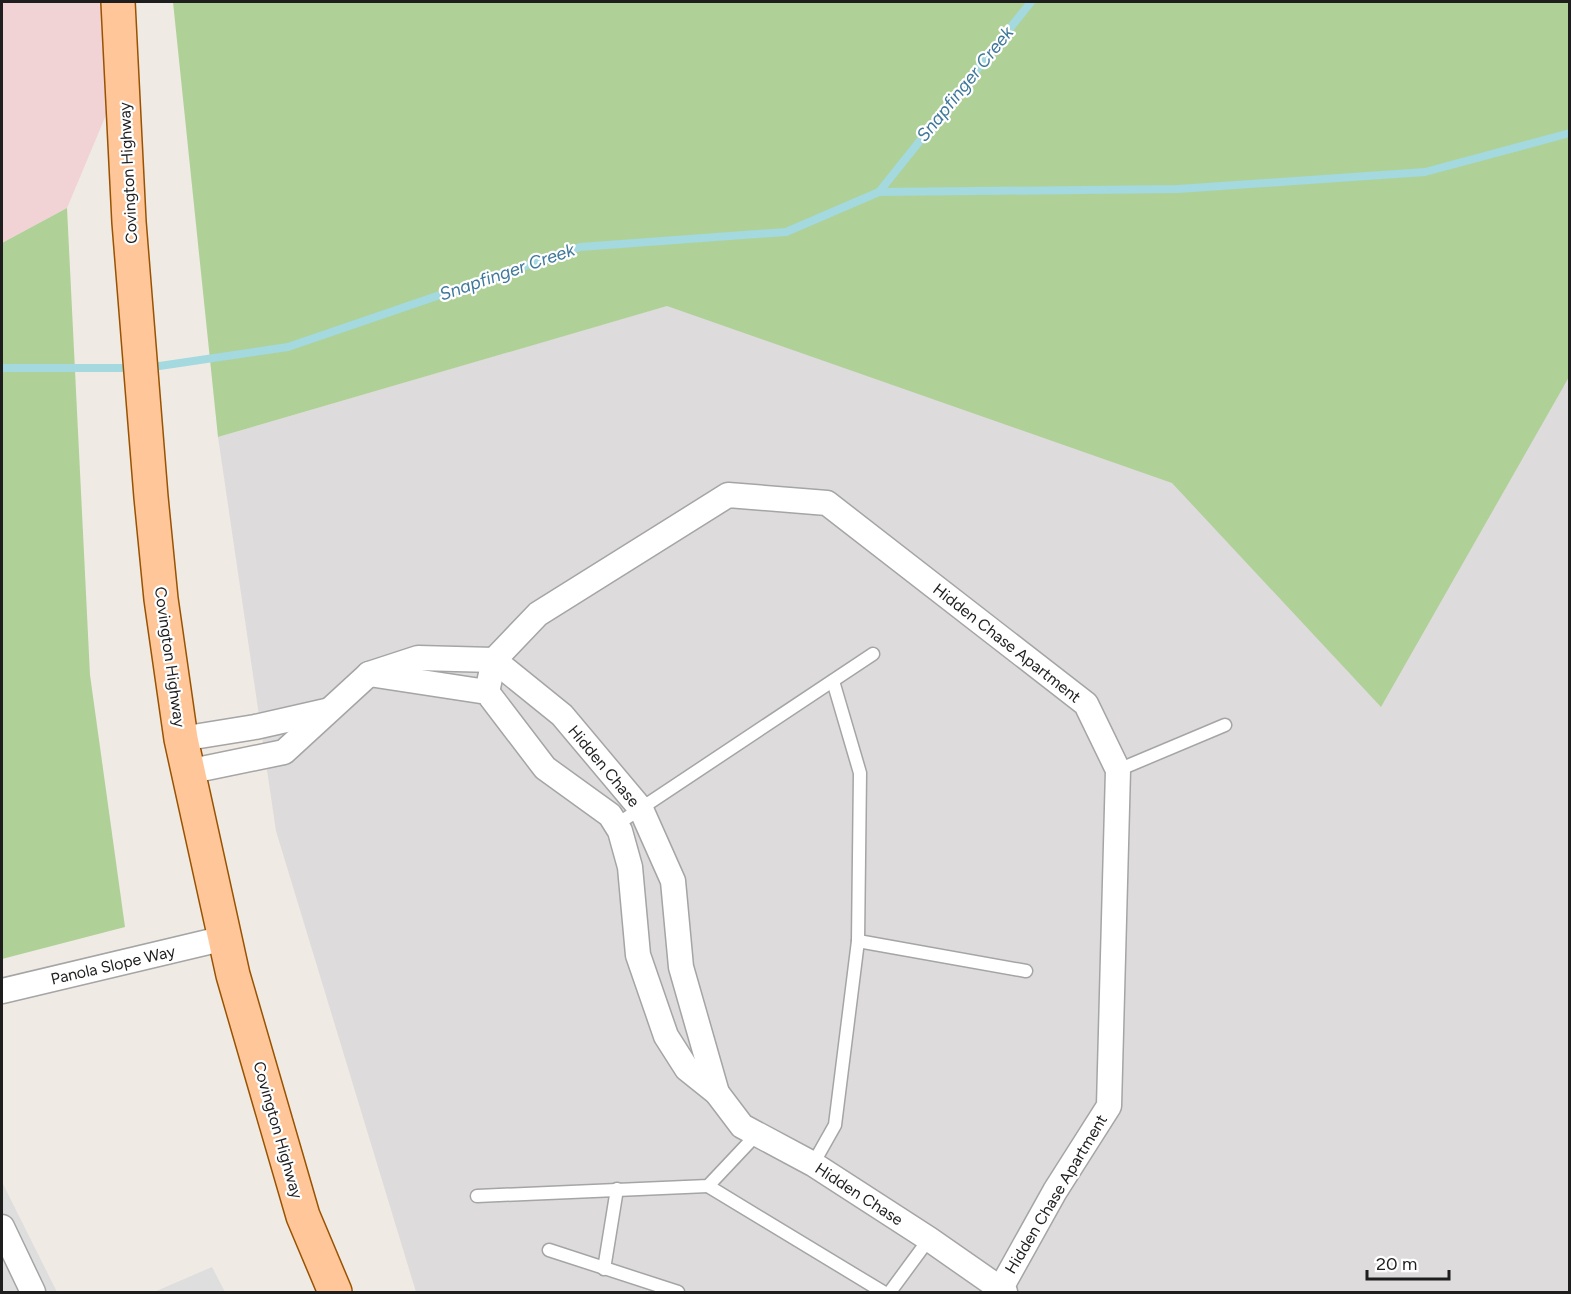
<svg xmlns="http://www.w3.org/2000/svg" width="1571" height="1294" font-family="Figtree,sans-serif">
  <style>
    .residential { fill: #dddbdb }
    .commercial { fill: #f1d3d5 }
    .forest { fill: #afd197 }
    .parking { fill: #dedede }
    .lines { fill: none; stroke-linecap: round; stroke-linejoin: round }
    .stream { stroke: #a3d9df; stroke-width: 8 }
    .lane-casing { stroke: #a5a5a5; stroke-width: 15 }
    .street-casing { stroke: #a5a5a5; stroke-width: 27 }
    .primary-casing { stroke: #995300; stroke-width: 36 }
    .lane { stroke: #fff; stroke-width: 12 }
    .street { stroke: #fff; stroke-width: 24 }
    .primary { stroke: #ffc69a; stroke-width: 33 }
    .labels { text-anchor: middle; dominant-baseline: central; stroke-width: 4.5; stroke-linejoin: round; paint-order: stroke }
    .street-label { font-size: 16px; fill: #1e1e1e; stroke: #fff }
    .water-label { font-size: 18px; font-style: italic; fill: #3f789a; stroke: #fff }
  </style>
  <rect width="100%" height="100%" fill="#f0eae4"/>
  <polygon class="residential" points="1569,188 1569,1292 416,1292 276,831 218,437 666,306"/>
  <polygon class="commercial" points="2,2 110,2 119,84 67,208 2,243"/>
  <g class="forest">
    <polygon points="173,2 1569,2 1569,377 1381,707 1172,483 667,306 218,437"/>
    <polygon points="67,208 90,675 125,927 2,959 2,243"/>
  </g>
  <g class="parking">
    <polygon points="2,1182 57,1292 2,1292"/>
    <polygon points="212,1267 225,1292 154,1292"/>
  </g>
  <g class="lines">
    <g class="stream">
      <polyline points="879,192 1178,189 1425,172 1570,133"/>
      <polyline points="2,368 133,368"/>
      <polyline points="146,368 288,347 580,247 786,232 879,192 1031,2"/>
    </g>
    <defs>
      <g id="lane">
        <polyline points="1118,770 1225,725"/>
        <polyline points="616,825 873,654"/>
        <polyline points="858,941 1026,971"/>
        <polyline points="813,1164 835,1125 858,941 860,773 833,681"/>
        <polyline points="708,1186 883,1292"/>
        <polyline points="477,1196 708,1186 757,1134"/>
        <polyline points="549,1250 678,1292"/>
        <polyline points="604,1269 617,1189"/>
        <polyline points="890,1292 929,1239"/>
      </g>
      <g id="street">
        <polyline points="369,674 487,692 545,768 610,815 620,831 630,867 638,955 666,1036 687,1069 717,1093 742,1126 813,1164 929,1239 1005,1292"/>
        <polyline points="487,692 494,660 538,614 728,495 827,503 1086,704 1118,770 1109,1106 1055,1191 1001,1288"/>
        <polyline points="181,739 255,727 326,711"/>
        <polyline points="187,772 284,752 369,674 418,658 494,660 562,715 641,809 673,881 681,967 717,1093"/>
        <polyline points="2,991 225,938"/>
        <polyline points="2,1227 33,1292"/>
      </g>
      <polyline id="primary" points="118,2 129,222 151,497 161,599 181,739 233,975 303,1216 335,1292"/>
    </defs>
    <use href="#lane" class="lane-casing"/>
    <use href="#street" class="street-casing"/>
    <use href="#primary" class="primary-casing"/>
    <use href="#lane" class="lane"/>
    <use href="#street" class="street"/>
    <use href="#primary" class="primary"/>
  </g>
  <g class="labels">
    <g class="street-label">
      <text transform="translate(128 173) rotate(-93)">Covington Highway</text>
      <text transform="translate(1007 643) rotate(38)">Hidden Chase Apartment</text>
      <text transform="translate(170 657) rotate(82)">Covington Highway</text>
      <text transform="translate(604 766) rotate(50)">Hidden Chase</text>
      <text transform="translate(113 965) rotate(-13)">Panola Slope Way</text>
      <text transform="translate(278 1130) rotate(74)">Covington Highway</text>
      <text transform="translate(859 1194) rotate(33)">Hidden Chase</text>
      <text transform="translate(1056 1194) rotate(-59)">Hidden Chase Apartment</text>
    </g>
    <g class="water-label">
      <text transform="translate(965 84) rotate(-51)">Snapfinger Creek</text>
      <text transform="translate(507 272) rotate(-19)">Snapfinger Creek</text>
    </g>
  </g>
  <rect width="1571" height="1294" fill="none" stroke="#1e1e1e" stroke-width="6"/>
  <path d="M1367 1270v9h82v-9" fill="none" stroke="#1e1e1e" stroke-width="3"/>
  <text x="1376" y="1270" font-size="18" fill="#1e1e1e" stroke="#ffffff" stroke-width="4.5" paint-order="stroke">20 m</text>
</svg>
